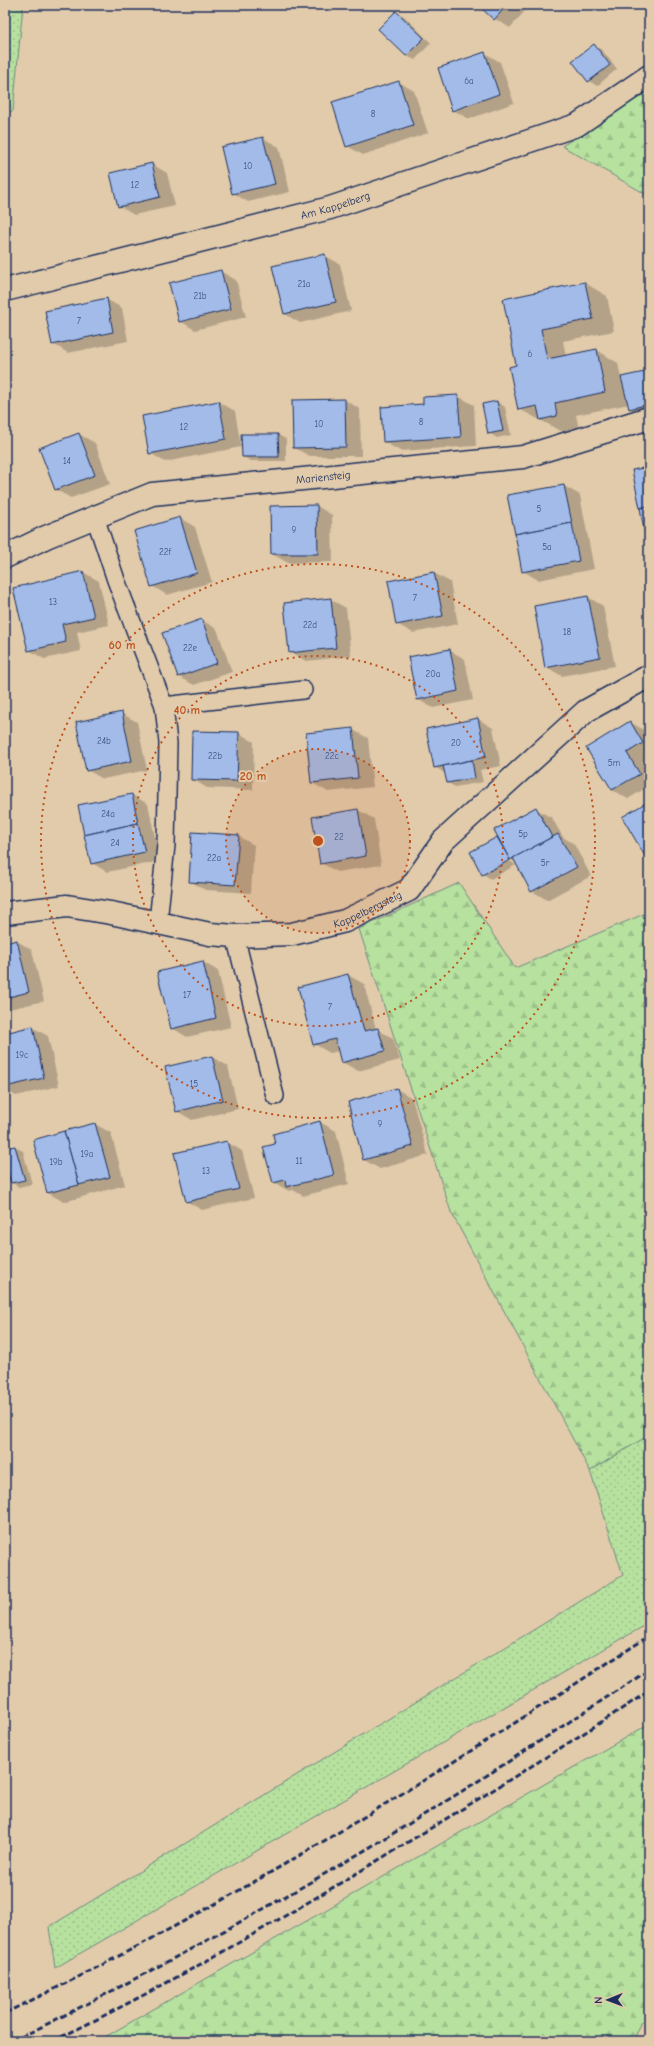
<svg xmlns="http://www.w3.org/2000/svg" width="654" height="2046" font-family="'Comic Neue',sans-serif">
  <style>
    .grass { fill: url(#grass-dots); stroke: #69887e }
    .forest { fill: url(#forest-firs); stroke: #69887e }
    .shadow { fill: #0003 }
    .building { fill: #a2bbe8; stroke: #1b2f5e }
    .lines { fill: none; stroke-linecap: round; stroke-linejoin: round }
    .lane-casing { stroke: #1b2f5e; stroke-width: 20 }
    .street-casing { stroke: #1b2f5e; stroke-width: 25 }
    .lane { stroke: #e2cbab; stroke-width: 17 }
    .street { stroke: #e2cbab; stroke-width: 22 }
    .rail { stroke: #1b2f5e; stroke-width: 3; stroke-dasharray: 6 3; stroke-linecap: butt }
    .ring { fill: none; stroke: #bf511c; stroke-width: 2; stroke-dasharray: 2 4 }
    .labels { text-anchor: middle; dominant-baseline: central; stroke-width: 4; stroke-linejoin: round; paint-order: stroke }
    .number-label { font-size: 9px; fill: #3d5280 }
    .street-label { font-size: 11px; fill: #1b2f5e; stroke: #e2cbab }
    .centre { fill: #bf511c; stroke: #e2cbab; stroke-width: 2 }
    .ring-label { font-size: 12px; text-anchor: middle; font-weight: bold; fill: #bf511c; stroke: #e2cbab; stroke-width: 4; stroke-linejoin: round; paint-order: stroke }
  </style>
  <defs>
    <pattern id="grass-dots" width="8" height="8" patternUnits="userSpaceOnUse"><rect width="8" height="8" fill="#b7e19e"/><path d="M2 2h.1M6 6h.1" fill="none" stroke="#9dc18a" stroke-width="1.8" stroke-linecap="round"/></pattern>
    <pattern id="forest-firs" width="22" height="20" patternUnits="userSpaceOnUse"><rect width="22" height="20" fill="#b7e19e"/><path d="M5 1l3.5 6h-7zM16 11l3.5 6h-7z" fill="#9dc18a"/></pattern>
  </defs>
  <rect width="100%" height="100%" fill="#e2cbab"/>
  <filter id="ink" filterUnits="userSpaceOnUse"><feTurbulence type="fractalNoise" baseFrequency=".025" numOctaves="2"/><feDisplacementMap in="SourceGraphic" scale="8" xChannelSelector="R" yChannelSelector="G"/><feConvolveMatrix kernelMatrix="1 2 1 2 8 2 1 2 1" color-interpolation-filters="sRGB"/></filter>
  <g filter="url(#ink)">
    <g class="grass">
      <polygon points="5,5 23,5 13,111 5,113"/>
      <polygon points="649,1435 649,1623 55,1968 49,1927 623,1575 590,1471"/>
    </g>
    <g class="forest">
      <polygon points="649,91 649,196 562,146"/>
      <polygon points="459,883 515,968 649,912 649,1435 590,1471 451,1212 359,929"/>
      <polygon points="649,1724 649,2018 640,2023 634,2041 98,2041"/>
    </g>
    <g class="shadow">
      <polygon points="479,5 530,5 510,28 495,19"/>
      <polygon points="396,12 404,16 431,43 415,60 407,56 380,29"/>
      <polygon points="594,45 602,50 617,69 597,86 589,81"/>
      <polygon points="485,53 500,62 514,103 469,119 453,110"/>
      <polygon points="399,82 414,91 428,133 363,155 347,146"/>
      <polygon points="263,138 279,147 290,192 248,202 233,193 222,148"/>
      <polygon points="152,164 167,173 175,206 134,215 119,206"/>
      <polygon points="324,255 340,264 351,311 300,323 285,314 274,267"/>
      <polygon points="220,271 236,280 246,317 195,330 180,321"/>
      <polygon points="585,283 607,296 614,331 563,341 566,356 597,350 618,363 621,378 649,372 649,416 645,417 629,408 629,404 576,415 579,429 563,432 519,409 518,366 504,300"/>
      <polygon points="106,299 122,308 128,341 68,353 53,344"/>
      <polygon points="458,396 474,405 476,446 400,451 384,442 424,405 424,398"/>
      <polygon points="345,400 360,409 361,456 310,456 294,448"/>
      <polygon points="219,402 235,411 241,447 165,462 150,453"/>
      <polygon points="497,402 505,407 511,435 497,438 489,433"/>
      <polygon points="79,434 95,443 110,484 71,498 56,490"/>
      <polygon points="242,435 278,435 286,439 286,461 251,461 243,457"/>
      <polygon points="564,486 580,495 594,569 538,580 523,571"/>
      <polygon points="317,506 332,515 333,562 288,563 272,554"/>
      <polygon points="180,518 195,527 212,582 167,595 152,586"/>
      <polygon points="83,572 99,581 109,625 77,632 81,651 44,659 29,650"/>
      <polygon points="434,573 450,582 458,624 413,633 397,624"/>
      <polygon points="588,597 603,606 615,666 562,676 546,667"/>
      <polygon points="330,599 346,608 351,656 306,661 290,652"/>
      <polygon points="202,620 217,629 232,672 194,685 179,677"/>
      <polygon points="449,650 465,659 473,700 433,708 417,699"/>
      <polygon points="121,713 137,722 147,770 103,779 87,770"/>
      <polygon points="478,719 493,728 501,766 480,770 483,782 455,787 448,783 446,774 435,767"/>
      <polygon points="630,722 646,731 649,736 649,757 642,762 649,774 649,786 628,799 612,790"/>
      <polygon points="353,730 368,738 373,787 328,792 312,783"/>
      <polygon points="239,733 254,742 253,790 207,788 192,779"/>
      <polygon points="132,795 148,804 160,861 107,872 92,863"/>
      <polygon points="536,809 552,818 563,837 574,844 591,876 547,900 532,891 517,863 506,857 505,858 516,865 491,879 483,874 497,838 500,840"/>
      <polygon points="358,810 374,819 381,865 337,872 321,863"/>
      <polygon points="238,836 254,845 251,893 205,890 190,881"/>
      <polygon points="17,941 32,950 44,1001 5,1010 5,944"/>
      <polygon points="203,962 218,971 231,1027 187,1037 172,1028"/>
      <polygon points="348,975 364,984 376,1029 393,1038 400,1060 358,1071 342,1062 339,1051 330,1053 314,1044 299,988"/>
      <polygon points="32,1027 48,1036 59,1086 16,1096 5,1090 5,1034"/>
      <polygon points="212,1057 228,1066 238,1109 192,1120 177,1111"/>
      <polygon points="397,1089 412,1098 428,1155 380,1169 364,1160"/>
      <polygon points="320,1122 336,1131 349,1184 303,1196 293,1190 289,1191 273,1182 277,1144"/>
      <polygon points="95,1124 111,1133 125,1185 64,1202 48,1193"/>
      <polygon points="227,1142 242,1151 254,1198 202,1210 186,1201"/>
      <polygon points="5,1145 8,1149 15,1147 23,1151 32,1184 19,1187 12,1183 9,1173 5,1174"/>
    </g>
    <g class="building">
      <polygon points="478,5 507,5 494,20"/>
      <polygon points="396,11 424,38 406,56 378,29"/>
      <polygon points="594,44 610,65 588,82 572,61"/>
      <polygon points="485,52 499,94 452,111 438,68"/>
      <polygon points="399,81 413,125 346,147 332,102"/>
      <polygon points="263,137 275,184 232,194 221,147"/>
      <polygon points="152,163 160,197 118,207 110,173"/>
      <polygon points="325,254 336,302 284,314 272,266"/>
      <polygon points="221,270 231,309 179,322 169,283"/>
      <polygon points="585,282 593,319 541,329 547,359 597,349 605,392 555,403 557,416 540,420 537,406 518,410 509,367 516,365 503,299"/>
      <polygon points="107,298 113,332 52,345 45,311"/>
      <polygon points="649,371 649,404 629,409 621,377"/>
      <polygon points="458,395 461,437 383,442 381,407 423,404 423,397"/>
      <polygon points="345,399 346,447 293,448 292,400"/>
      <polygon points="219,401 226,439 149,454 142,416"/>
      <polygon points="497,401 503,431 488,434 482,404"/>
      <polygon points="79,433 95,475 55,490 39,448"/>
      <polygon points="241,434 278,434 279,457 242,457"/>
      <polygon points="649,467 649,506 640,508 632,470"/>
      <polygon points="564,485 572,523 515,534 507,495"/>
      <polygon points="317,505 318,554 271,554 270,506"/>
      <polygon points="649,506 649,546 647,546 640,508"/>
      <polygon points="180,517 197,573 151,587 134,531"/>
      <polygon points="572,523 579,561 522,572 515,534"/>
      <polygon points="83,571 94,617 62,624 66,642 28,651 13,588"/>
      <polygon points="434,572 443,616 396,625 388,581"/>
      <polygon points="588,596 600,657 545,668 534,606"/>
      <polygon points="331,598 336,648 289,653 284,603"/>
      <polygon points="202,619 217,663 178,677 162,633"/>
      <polygon points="450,649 458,691 417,700 408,657"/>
      <polygon points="122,712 132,761 86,771 76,722"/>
      <polygon points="478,718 486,757 434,768 426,729"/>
      <polygon points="630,721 643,743 627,753 640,774 612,790 586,748"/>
      <polygon points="353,728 358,778 311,783 306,733"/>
      <polygon points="192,731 239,732 237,781 191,780"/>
      <polygon points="472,760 475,778 447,783 443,766"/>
      <polygon points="132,794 138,823 84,835 78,805"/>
      <polygon points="649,801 649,853 645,856 622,817"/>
      <polygon points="536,807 552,837 510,860 494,830"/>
      <polygon points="358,809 366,856 320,864 312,817"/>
      <polygon points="138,823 145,852 91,864 84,835"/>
      <polygon points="192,832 239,835 235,885 189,882"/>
      <polygon points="558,834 577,867 531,892 513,858"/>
      <polygon points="497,837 510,860 482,875 470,852"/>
      <polygon points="17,940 29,992 5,998 5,943"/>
      <polygon points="203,961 216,1018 171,1029 157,972"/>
      <polygon points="348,974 364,1031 378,1028 385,1051 341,1063 335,1039 313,1045 298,987"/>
      <polygon points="33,1026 44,1078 5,1087 5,1033"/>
      <polygon points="212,1056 223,1100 176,1112 165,1067"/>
      <polygon points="397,1088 413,1146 363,1160 348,1102"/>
      <polygon points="320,1121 334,1175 286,1187 285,1180 273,1183 263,1147 275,1144 273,1134"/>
      <polygon points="95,1123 110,1177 79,1185 64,1131"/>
      <polygon points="64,1131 79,1185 47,1193 33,1140"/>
      <polygon points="227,1141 239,1189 186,1202 174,1153"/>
      <polygon points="15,1146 25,1180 11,1183 5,1163 5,1148"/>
    </g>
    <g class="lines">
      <defs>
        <g id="lane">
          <polyline points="95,517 116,580 164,706 168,743 166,845 158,922"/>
          <polyline points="164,706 303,690"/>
          <polyline points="235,936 275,1096"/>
        </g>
        <g id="street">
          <path id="s1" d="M5,290L330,208L577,125L649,76"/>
          <path id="s2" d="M5,557L46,537L152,494L523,457L649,418"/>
          <path id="s3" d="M5,913L67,906L111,913L210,934L235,936L292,934L345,921L409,890L443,841L586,711L649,676"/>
        </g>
      </defs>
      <use href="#lane" class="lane-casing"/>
      <use href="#street" class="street-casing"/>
      <use href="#lane" class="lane"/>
      <use href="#street" class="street"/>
      <g class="rail">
        <path d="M5,2013C230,1906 441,1772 649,1636"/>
        <path d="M13,2041C153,1972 291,1896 425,1814C501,1768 574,1718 649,1670"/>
        <path d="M53,2041C169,1985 280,1920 390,1853C477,1800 564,1747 649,1691"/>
      </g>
    </g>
  </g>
  <circle cx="318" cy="841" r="92" fill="#bf511c" fill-opacity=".12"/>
  <g class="ring">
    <circle cx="318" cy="841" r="92"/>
    <circle cx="318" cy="841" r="185"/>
    <circle cx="318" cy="841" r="277"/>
  </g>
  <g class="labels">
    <g class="number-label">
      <text x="469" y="81">6a</text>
      <text x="373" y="114">8</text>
      <text x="248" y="166">10</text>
      <text x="135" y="185">12</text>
      <text x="304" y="284">21a</text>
      <text x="200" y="296">21b</text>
      <text x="79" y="321">7</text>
      <text x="530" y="354">6</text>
      <text x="421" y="422">8</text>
      <text x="319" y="424">10</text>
      <text x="184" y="427">12</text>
      <text x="67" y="461">14</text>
      <text x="539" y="509">5</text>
      <text x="294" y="530">9</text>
      <text x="547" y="547">5a</text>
      <text x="165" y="552">22f</text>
      <text x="415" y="598">7</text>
      <text x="53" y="602">13</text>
      <text x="310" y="625">22d</text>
      <text x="567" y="632">18</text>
      <text x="190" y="648">22e</text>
      <text x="433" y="674">20a</text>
      <text x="104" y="741">24b</text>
      <text x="456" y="743">20</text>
      <text x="215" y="756">22b</text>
      <text x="332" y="756">22c</text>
      <text x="614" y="763">5m</text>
      <text x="108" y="814">24a</text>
      <text x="523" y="834">5p</text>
      <text x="339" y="837">22</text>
      <text x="115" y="843">24</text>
      <text x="214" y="858">22a</text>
      <text x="545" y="863">5r</text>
      <text x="187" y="995">17</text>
      <text x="330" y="1007">7</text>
      <text x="22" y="1055">19c</text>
      <text x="194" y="1084">15</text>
      <text x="380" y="1124">9</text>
      <text x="87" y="1154">19a</text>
      <text x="299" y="1161">11</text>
      <text x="56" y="1162">19b</text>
      <text x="206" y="1171">13</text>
    </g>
    <g class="street-label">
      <text stroke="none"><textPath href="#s1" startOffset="341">Am Kappelberg</textPath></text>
      <text stroke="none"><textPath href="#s2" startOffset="332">Mariensteig</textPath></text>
      <text stroke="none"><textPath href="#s3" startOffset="370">Kappelbergsteig</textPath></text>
    </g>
  </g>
  <circle cx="318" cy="841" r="6" class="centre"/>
  <g class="ring-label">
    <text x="122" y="649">60 m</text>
    <text x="187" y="714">40 m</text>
    <text x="253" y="780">20 m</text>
  </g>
  <rect width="654" height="2046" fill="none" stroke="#e2cbab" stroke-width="20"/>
  <rect x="10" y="10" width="634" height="2026" fill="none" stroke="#1b2f5e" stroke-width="1.5" filter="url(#ink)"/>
  <g transform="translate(608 2000) rotate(269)" stroke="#e2cbab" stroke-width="3" paint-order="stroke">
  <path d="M0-3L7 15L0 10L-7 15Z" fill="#1b2f5e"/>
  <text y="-6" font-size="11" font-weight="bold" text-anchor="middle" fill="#1b2f5e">N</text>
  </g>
</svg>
